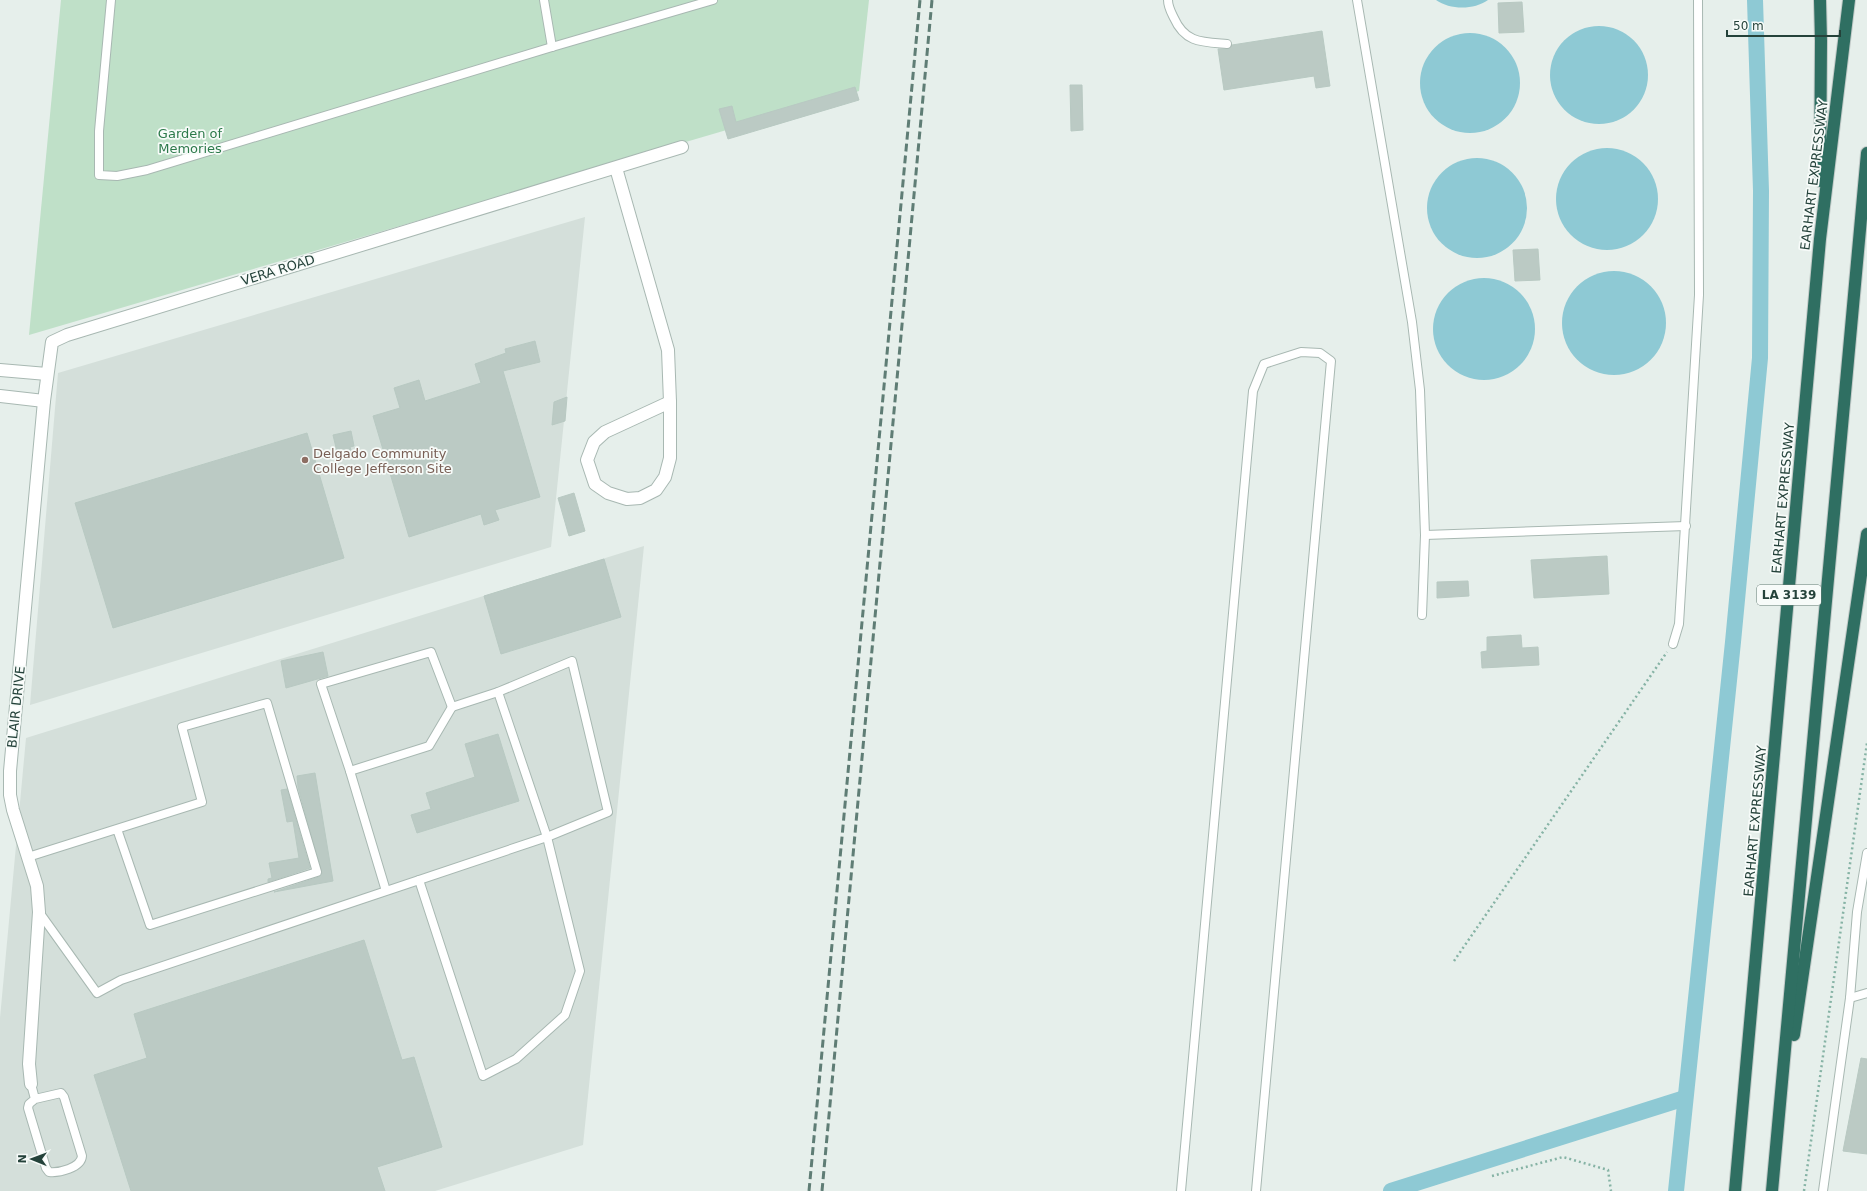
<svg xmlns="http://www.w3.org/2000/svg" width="1867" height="1191" font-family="'DejaVu Sans',sans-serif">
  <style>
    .built { fill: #d4dfda }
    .green { fill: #bfe0c8 }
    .water { fill: #8ec9d4 }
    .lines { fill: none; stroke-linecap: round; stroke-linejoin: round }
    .canal { stroke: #8ec9d4; stroke-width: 16 }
    .building { fill: #bbcac4; stroke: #b8c9c2 }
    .service-casing { stroke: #a8b8b2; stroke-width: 10 }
    .minor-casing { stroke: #a8b8b2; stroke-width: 14 }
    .motorway-casing { stroke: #c2cac8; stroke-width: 14 }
    .path { stroke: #86b3a5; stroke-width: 2.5; stroke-dasharray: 2 3; stroke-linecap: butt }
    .service { stroke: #fff; stroke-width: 8 }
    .minor { stroke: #fff; stroke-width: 12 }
    .motorway { stroke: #2f6f62; stroke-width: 12 }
    .rail { stroke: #5f7d75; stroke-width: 3; stroke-dasharray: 8 4; stroke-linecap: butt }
    .education-dot { fill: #8d6e63; stroke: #f7fbf9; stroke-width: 1.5 }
    .labels { text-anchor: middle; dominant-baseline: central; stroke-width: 3.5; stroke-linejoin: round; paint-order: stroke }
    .shield { fill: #f7fbf9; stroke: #637a73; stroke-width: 1 }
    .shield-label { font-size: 12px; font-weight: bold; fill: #24423a }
    .park-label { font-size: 13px; fill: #2d7a4b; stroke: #f7fbf9 }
    .street-label { font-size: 13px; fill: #24423a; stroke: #f7fbf9 }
    .education-label { font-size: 13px; fill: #785e54; stroke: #f7fbf9; text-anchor: start }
  </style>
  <rect width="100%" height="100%" fill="#e6efeb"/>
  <g class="built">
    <polygon points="585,217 551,547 30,705 58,373"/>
    <polygon points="644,546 583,1145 435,1191 0,1191 0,1018 26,738"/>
  </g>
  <polygon class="green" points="61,0 869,0 859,91 29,335"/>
  <g class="water">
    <path d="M1436,0H1488C1474,10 1450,10 1436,0Z"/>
    <circle cx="1599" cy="75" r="49"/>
    <circle cx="1470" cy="83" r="50"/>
    <circle cx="1607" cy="199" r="51"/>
    <circle cx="1477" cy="208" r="50"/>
    <circle cx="1614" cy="323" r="52"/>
    <circle cx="1484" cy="329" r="51"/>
  </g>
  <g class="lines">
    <g class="canal">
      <polyline points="1391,1191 1685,1098"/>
      <polyline points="1676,1191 1733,642 1760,358 1761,191 1755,0"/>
    </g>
  </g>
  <g class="building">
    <polygon points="1522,2 1524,32 1499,33 1498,3"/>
    <polygon points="1322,31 1330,86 1316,88 1314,76 1224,90 1218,49 1227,49 1232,45"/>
    <polygon points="1070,85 1082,85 1083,130 1071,131"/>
    <polygon points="855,87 859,100 728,139 719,109 732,106 736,122"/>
    <polygon points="1538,249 1540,280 1515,281 1513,250"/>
    <polygon points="535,341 540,362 503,371 540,497 495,510 499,520 484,525 481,514 409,537 373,416 400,408 394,388 419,380 425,401 481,383 475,364 506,353 505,349"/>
    <polygon points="567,397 565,421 552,425 554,402"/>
    <polygon points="351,431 354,446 350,447 353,457 339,460 333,435"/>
    <polygon points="307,433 344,558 113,628 75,503"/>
    <polygon points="574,493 585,531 569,536 558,498"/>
    <polygon points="1607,556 1609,594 1534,598 1531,560"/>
    <polygon points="604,559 621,617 501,654 484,596"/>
    <polygon points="1468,581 1469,596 1437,598 1437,582"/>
    <polygon points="1521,635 1522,648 1538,647 1539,665 1482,668 1481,652 1487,651 1487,637"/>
    <polygon points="323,652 328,676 286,688 281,661"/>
    <polygon points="498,734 519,801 417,833 411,815 431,809 426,793 475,777 465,744"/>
    <polygon points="315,773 333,881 274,892 319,877 322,874 298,787 297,776"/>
    <polygon points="287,789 310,868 268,882 268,879 272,878 269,863 299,858 293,821 287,822 281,790"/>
    <polygon points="364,940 402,1060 414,1057 442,1147 377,1167 385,1191 131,1191 94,1075 147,1058 134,1014"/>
    <polygon points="1861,1058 1867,1059 1867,1154 1843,1151"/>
  </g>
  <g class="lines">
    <defs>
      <g id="service">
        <polyline points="111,0 99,131 99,175 117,176 147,170 552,47 713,0"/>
        <polyline points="544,0 552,47"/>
        <path d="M1168,0C1168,7 1171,12 1174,18C1185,43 1202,42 1227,44"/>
        <polyline points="1357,0 1412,322 1420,390 1425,535 1422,615"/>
        <polyline points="1425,535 1686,526"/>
        <polyline points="1673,644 1679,624 1699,295 1698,0"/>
        <polyline points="350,771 429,746 452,707"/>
        <polyline points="28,857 202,802 182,727 267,703 317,872 150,925 117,829"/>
        <polyline points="419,880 483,1076 516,1059 565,1015 580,971 547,837 498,692"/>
        <polyline points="39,912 97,993 121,980 547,837 608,812 572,661 498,692 452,707 431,652 321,684 350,771 386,891"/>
        <polyline points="1850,998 1867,993"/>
        <path d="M31,1084L35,1099L29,1104L28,1108L46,1168L49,1172C59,1173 81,1168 82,1156L64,1097L61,1093L35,1099"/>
        <polyline points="1181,1191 1253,391 1264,364 1301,352 1320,353 1331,361 1256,1191"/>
        <polyline points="1823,1191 1850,998 1857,912 1867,853"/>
      </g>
      <g id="minor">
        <polyline points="616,168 668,350 670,402"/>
        <polyline points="0,370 47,374"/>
        <polyline points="0,396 44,401"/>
        <polygon points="670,402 670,458 665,477 656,490 640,498 627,499 608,493 595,484 587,460 594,442 605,432"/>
        <polyline points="31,1084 29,1064 39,912 37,886 13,810 10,795 10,771 44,401 52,342 67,335 682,147"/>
      </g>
      <g id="motorway">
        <polyline points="1820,0 1821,41 1820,181"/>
        <polyline points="1794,1035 1867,534"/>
        <polyline points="1735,1191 1820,239 1849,0"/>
        <polyline points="1772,1191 1867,153"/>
      </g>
    </defs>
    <use href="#service" class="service-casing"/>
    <use href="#minor" class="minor-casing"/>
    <use href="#motorway" class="motorway-casing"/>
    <g class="path">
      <polyline points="1454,961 1667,652"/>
      <polyline points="1492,1176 1563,1157 1608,1170 1611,1191"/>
      <polyline points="1804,1191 1867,743"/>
    </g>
    <use href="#service" class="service"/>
    <use href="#minor" class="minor"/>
    <use href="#motorway" class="motorway"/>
    <g class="rail">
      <polyline points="809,1191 920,0"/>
      <polyline points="822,1191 932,0"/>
    </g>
  </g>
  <circle class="education-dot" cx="305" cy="460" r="4"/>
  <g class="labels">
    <rect class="shield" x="1757" y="585" width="64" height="20" rx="3"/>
    <g class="shield-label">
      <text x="1789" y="595">LA 3139</text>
    </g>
    <g class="park-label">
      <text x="190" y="133">Garden of<tspan x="190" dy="15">Memories</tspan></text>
    </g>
    <g class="street-label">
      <text transform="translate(1814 175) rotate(-83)">EARHART EXPRESSWAY</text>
      <text transform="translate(278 270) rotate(-17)">VERA ROAD</text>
      <text transform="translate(1783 498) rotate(-85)">EARHART EXPRESSWAY</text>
      <text transform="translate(16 707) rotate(-84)">BLAIR DRIVE</text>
      <text transform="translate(1755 821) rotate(-85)">EARHART EXPRESSWAY</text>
    </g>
    <g class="education-label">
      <text x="313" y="453">Delgado Community<tspan x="313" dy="15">College Jefferson Site</tspan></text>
    </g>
  </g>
  <g transform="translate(32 1159) rotate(271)" stroke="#f7fbf9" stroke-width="3" paint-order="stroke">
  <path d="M0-3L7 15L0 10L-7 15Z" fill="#24423a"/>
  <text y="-6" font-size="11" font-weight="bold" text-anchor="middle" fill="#24423a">N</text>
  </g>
  <path d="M1727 30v6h113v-6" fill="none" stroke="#24423a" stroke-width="2"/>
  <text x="1733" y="30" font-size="12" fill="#24423a" stroke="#f7fbf9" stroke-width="3" paint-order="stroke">50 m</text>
</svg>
